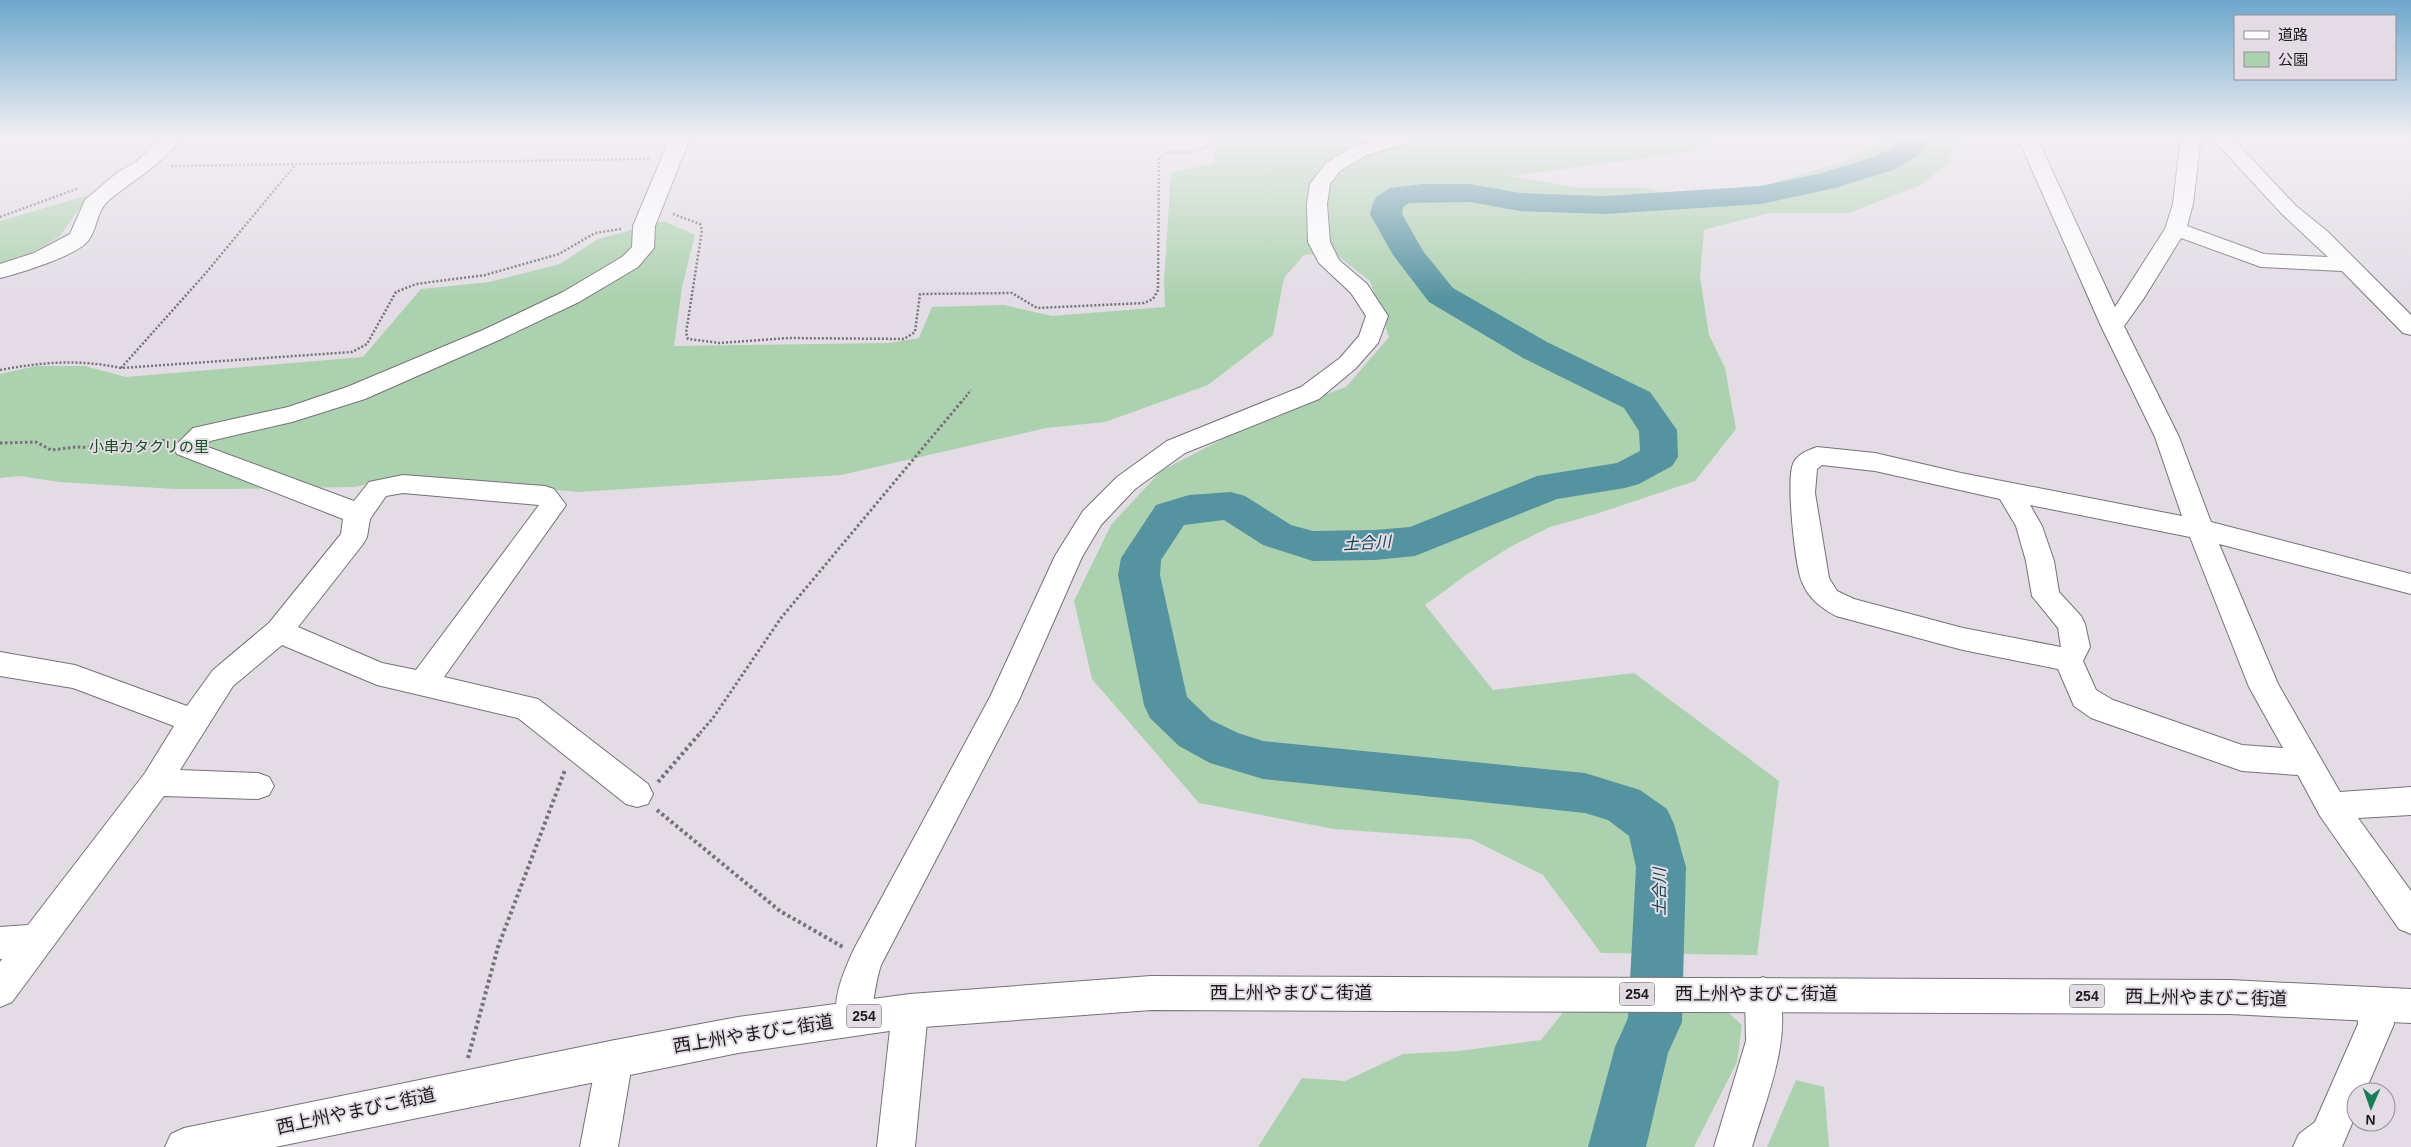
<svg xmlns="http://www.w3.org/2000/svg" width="2411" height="1147" font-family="Arial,'Noto Sans JP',sans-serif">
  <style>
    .green { fill: #acd1af }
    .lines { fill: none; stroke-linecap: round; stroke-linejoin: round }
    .river { fill: #5693a1; fill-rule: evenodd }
    .minor-casing { stroke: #777179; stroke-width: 2 }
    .major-casing { stroke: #777179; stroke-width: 2 }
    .highway-casing { stroke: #777179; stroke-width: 2 }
    .path-far2 { stroke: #767278; stroke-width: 2.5; stroke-dasharray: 2 2; stroke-linecap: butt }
    .path-far1 { stroke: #767278; stroke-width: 3; stroke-dasharray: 2.5 2.5; stroke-linecap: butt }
    .path { stroke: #767278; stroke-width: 4; stroke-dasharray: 3 3; stroke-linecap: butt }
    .minor { fill: #fff; fill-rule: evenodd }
    .major { fill: #fff; fill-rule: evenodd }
    .highway { fill: #fff; fill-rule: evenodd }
    .labels { text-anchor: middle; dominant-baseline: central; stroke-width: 4; stroke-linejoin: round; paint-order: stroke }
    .shield { fill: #e3dce5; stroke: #58545a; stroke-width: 1 }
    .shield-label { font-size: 14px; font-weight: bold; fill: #1d1a1e }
    .park-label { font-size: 15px; fill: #155022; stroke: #e3dce5 }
    .water-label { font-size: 16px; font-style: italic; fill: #0a434f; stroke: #e3dce5 }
    .near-street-label { font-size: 18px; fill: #1d1a1e; stroke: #e3dce5 }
  </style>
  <rect width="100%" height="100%" fill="#e3dce5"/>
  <g class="green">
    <polygon points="1213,138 1718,138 1698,151 1511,176 1577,188 1646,188 1664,193 1708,193 1766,185 1842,162 1889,138 1958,138 1948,164 1921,185 1849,213 1769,213 1704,230 1700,277 1709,335 1725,368 1736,429 1695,481 1599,513 1550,527 1510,547 1469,573 1425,605 1493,690 1634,673 1779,781 1757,955 1601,953 1543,875 1471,839 1334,829 1199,803 1092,679 1074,601 1111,525 1161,471 1271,414 1346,387 1389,337 1370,281 1334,253 1304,255 1284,278 1273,335 1208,385 1105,422 1046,428 841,475 578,492 403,475 355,487 231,489 175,489 59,482 20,476 0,478 0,374 36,366 85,366 126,377 363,357 421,289 489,282 560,264 598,239 664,221 695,235 682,287 674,346 889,343 919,338 932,307 1004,305 1052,316 1165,307 1164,281 1171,173 1214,163"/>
    <polygon points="89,195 59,237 0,271 0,221"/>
    <polygon points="1723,1008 1742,1025 1737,1062 1694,1147 1258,1147 1302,1078 1345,1081 1403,1054 1459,1051 1541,1040 1565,1010 1683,1012"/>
    <polygon points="1796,1080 1824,1087 1829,1147 1767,1147"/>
  </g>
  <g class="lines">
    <polygon class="river" points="1903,138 1933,138 1919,155 1896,169 1835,188 1761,204 1605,214 1520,211 1470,202 1409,203 1403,207 1402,214 1423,251 1453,288 1547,342 1650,392 1677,430 1678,457 1672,466 1639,484 1625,488 1557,499 1415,556 1375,560 1313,561 1263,545 1224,520 1184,525 1161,560 1160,575 1187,697 1211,720 1238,733 1263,741 1585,773 1640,790 1667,809 1674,824 1686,867 1682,1022 1668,1053 1646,1147 1588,1147 1615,1047 1628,1018 1636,867 1629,836 1608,820 1585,813 1263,779 1210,763 1179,746 1150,718 1144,705 1118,575 1121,558 1156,505 1189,495 1231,492 1245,496 1291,525 1313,531 1375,530 1410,527 1537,476 1617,463 1640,451 1639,431 1624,408 1523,358 1429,302 1393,255 1370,214 1373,203 1377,196 1390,188 1422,184 1470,184 1520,193 1605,196 1761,186 1818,174 1874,157 1899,143"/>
    <defs>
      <g id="minor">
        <path d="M160,138H181C162,165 133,180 109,200C96,211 98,228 88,241C76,256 20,273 0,278V264L34,253L70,234L85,200L118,172L136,162Z"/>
        <path d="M670,138H690L655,226L654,248L638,267L579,302L499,340L365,399L292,422L210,441L205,446L354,501L369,482L403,475L545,486L554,489L566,505L444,677L538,699L648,784L653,794L648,804L637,807L626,804L518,718L377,685L282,645L233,686L180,770L258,773L269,777L274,786L269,795L258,799L164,796L12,1002L0,1007V962L2,959H0V927L28,925L145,773L174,726L73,688L0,676V652L75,665L187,706L213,670L269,623L341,534L343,519L177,454L173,448L193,428L288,407L347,387L483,330L563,292L622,257L632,247L633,226ZM403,493L539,505L416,670L382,663L298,627L363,544L367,537L370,519L386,496Z"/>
        <path d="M1385,138H1416L1413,142L1366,155L1340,171L1330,184L1327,204L1330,242L1339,260L1367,284L1388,316L1378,343L1356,368L1319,399L1185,453L1135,489L1101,525L1082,557L1019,700L881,965C874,986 874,1009 866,1029L853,1034L840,1029C829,1004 843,973 854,949L990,697L1055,556L1083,511L1117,477L1167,441L1301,387L1340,358L1359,336L1366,316L1351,293L1319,263L1308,242L1307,204L1310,184L1326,163L1352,147Z"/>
        <path d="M2018,138H2037L2115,307L2165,229L2173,204L2180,145L2185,138H2204L2200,145L2193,204L2187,226L2264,254L2328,257L2282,214L2212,138H2232L2296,206L2327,231L2411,315V335L2403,333L2342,271L2261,267L2181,238L2144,298L2124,326L2179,437L2211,522L2411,574V594L2219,544L2278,684L2340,792L2411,787V815L2358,818L2411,891V934L2399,929L2320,816L2298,775L2242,771L2091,718L2074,706L2058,669L1963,650L1836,616C1820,607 1809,599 1802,582C1795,566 1786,480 1793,464C1796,455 1808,450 1817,447L1875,453L1961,473L2182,516L2155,437L2101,326ZM1822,465L1875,471L2000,499L2016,526L2026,561L2032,596L2058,628L2061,647L1963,628L1854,599L1837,591L1829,578L1815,493L1817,469ZM2030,505L2190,537L2249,687L2283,748L2242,745L2113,700L2096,690L2083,661L2090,647L2085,624L2081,616L2059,592L2054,561L2042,526Z"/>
        <polygon points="2375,987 2388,992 2393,1004 2394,1024 2365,1092 2356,1092 2356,1114 2342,1147 2293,1147 2299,1134 2315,1122 2358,1024 2357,1004 2362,992"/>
        <polygon points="910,994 923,999 928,1011 915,1147 877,1147 892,1011 897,999"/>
        <polygon points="615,1040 628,1045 633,1058 618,1147 580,1147 597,1058 602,1045"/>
      </g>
      <path id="major" d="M1763,977L1775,982C1796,1030 1766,1099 1752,1147H1714L1746,1041L1745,994L1751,982Z"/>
      <polygon id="highway" points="1151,976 2230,980 2411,989 2411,1023 2230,1014 1151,1010 910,1028 738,1053 275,1147 165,1147 171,1134 184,1128 615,1040 738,1017 910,994"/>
    </defs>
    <use href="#minor" class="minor-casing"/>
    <use href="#major" class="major-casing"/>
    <use href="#highway" class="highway-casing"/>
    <g class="path-far2">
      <polyline points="171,166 650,159"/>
      <polyline points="673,214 700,224 702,230 686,333 688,339 719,343 789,338 904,339 915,332 920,294 1012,293 1037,308 1144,303 1153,299 1158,290 1159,159 1167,152 1195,152 1212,144 1213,138"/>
      <polyline points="0,217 79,188"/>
      <polyline points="121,368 205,274 296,164"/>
      <path d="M0,370C42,362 79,359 121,368L352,352L367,344L396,292L416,284L485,275L559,254L595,233L621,229"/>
      <polyline points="961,403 971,390"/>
    </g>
    <g class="path-far1">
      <polyline points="0,443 36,442 51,450 76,447 125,448 166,440"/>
      <polyline points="700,733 713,718 781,618 962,401"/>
    </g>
    <g class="path">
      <polyline points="658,782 701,732"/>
      <polyline points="657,810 780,911 843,947"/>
      <polyline points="468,1058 498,947 565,770"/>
    </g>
    <use href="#minor" class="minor"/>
    <use href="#major" class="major"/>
    <use href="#highway" class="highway"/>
  </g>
  <linearGradient id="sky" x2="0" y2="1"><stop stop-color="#6da7cc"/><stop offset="0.46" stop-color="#f2eff3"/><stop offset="1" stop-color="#f2eff3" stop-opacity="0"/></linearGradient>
  <rect width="2411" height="298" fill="url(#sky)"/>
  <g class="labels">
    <g class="shield">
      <rect x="1619.5" y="982.5" width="35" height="23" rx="4"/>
      <rect x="2069.5" y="984.5" width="35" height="23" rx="4"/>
      <rect x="846.5" y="1004.5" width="35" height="23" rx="4"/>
    </g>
    <g class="shield-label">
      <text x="1637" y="994">254</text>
      <text x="2087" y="996">254</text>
      <text x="864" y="1016">254</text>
    </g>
    <g class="park-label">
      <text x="149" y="446">小串カタクリの里</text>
    </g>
    <g class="water-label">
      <text transform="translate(1367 543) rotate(-3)">土合川</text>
      <text transform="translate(1659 892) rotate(-90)">土合川</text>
    </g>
    <g class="near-street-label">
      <text x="1291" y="993">西上州やまびこ街道</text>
      <text x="1756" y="994">西上州やまびこ街道</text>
      <text transform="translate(2206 998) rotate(1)">西上州やまびこ街道</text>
      <text transform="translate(753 1034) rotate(-9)">西上州やまびこ街道</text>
      <text transform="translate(356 1111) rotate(-12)">西上州やまびこ街道</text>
    </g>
  </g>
  <rect x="2234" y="15" width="162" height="65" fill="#e3dce5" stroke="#948e95"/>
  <rect x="2244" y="31" width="25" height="8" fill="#ffffff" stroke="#948e95"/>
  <text x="2278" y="40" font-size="15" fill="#1d1a1e">道路</text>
  <rect x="2244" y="52" width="25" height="15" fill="#acd1af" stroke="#948e95"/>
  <text x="2278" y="65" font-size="15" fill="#1d1a1e">公園</text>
  <g transform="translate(2371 1107) rotate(182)"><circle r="24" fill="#e3dce5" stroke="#948e95"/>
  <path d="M0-4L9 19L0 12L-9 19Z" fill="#197c54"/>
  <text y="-8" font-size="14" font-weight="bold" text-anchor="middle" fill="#1d1a1e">N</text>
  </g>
</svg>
